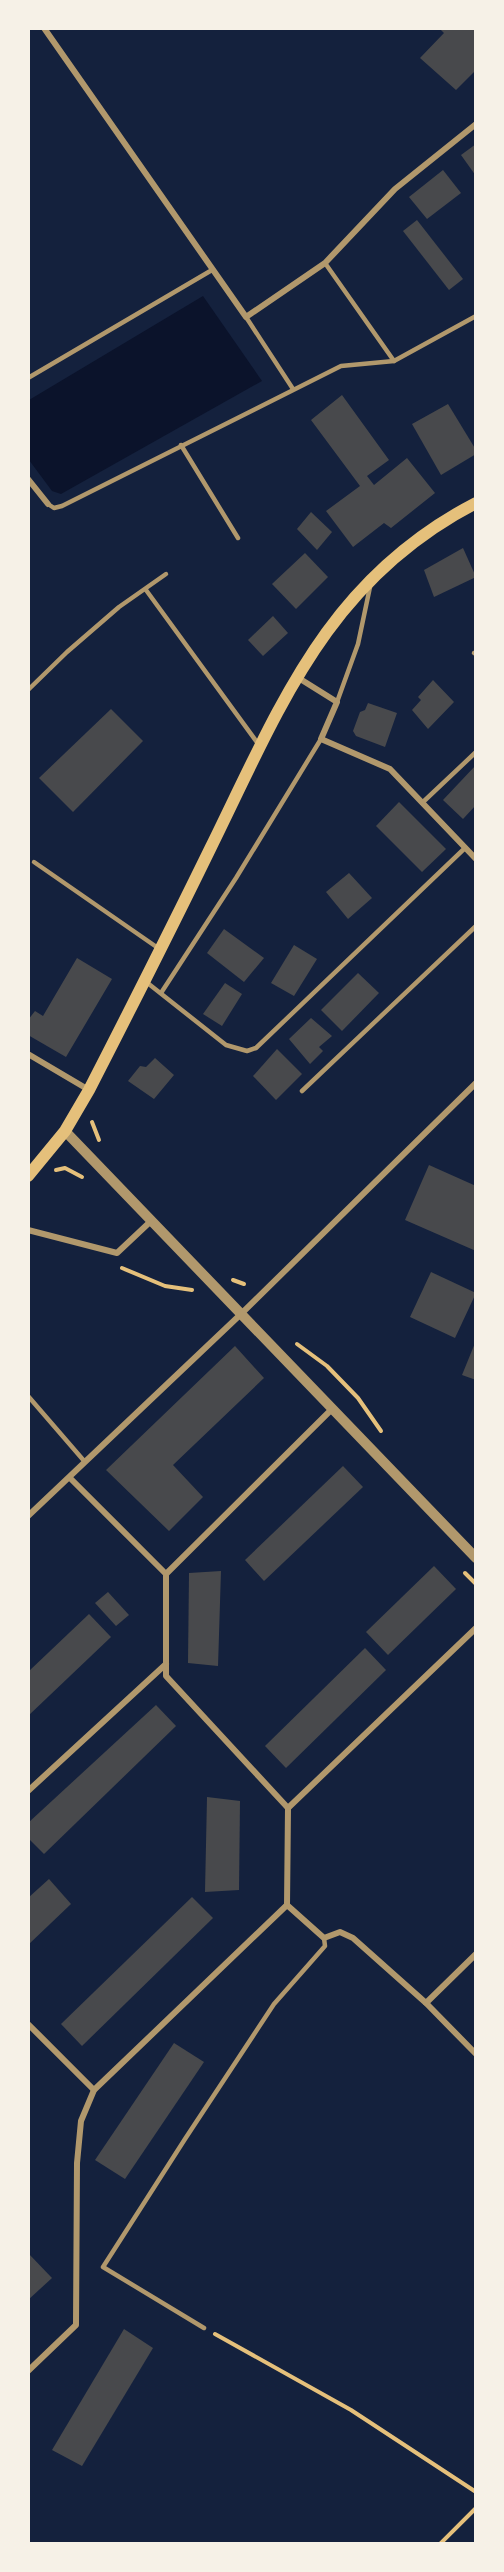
<svg xmlns="http://www.w3.org/2000/svg" width="504" height="2572" font-family="Quicksand,sans-serif">
  <style>
    .water { fill: #0b132b }
    .building { fill: #48494c }
    .lines { fill: none; stroke-linecap: round; stroke-linejoin: round }
    .path { stroke: #e5c07b; stroke-width: 4 }
    .service { stroke: #b1986c; stroke-width: 4.5 }
    .minor { stroke: #b1986c; stroke-width: 6 }
    .tertiary { stroke: #b1986c; stroke-width: 10 }
    .secondary { stroke: #e5c07b; stroke-width: 12 }
  </style>
  <rect width="100%" height="100%" fill="#14213d"/>
  <polygon class="water" points="203,296 262,381 61,494 52,491 29,460 29,400"/>
  <g class="building">
    <polygon points="439,28 476,28 476,70 456,90 420,58 444,33"/>
    <polygon points="476,144 476,176 461,155"/>
    <polygon points="443,170 461,193 427,219 409,197"/>
    <polygon points="417,220 463,279 449,290 403,231"/>
    <polygon points="342,395 389,460 367,476 374,485 407,458 435,493 391,528 384,523 353,547 326,511 360,486 311,420"/>
    <polygon points="448,404 476,450 476,454 441,475 412,424"/>
    <polygon points="311,512 332,532 317,550 297,529"/>
    <polygon points="463,548 476,577 434,597 424,570"/>
    <polygon points="305,553 328,577 296,609 272,584"/>
    <polygon points="273,616 288,633 263,656 248,640"/>
    <polygon points="433,680 454,702 428,729 412,710 421,700 418,697"/>
    <polygon points="368,703 397,713 385,747 356,736 353,731 360,712 365,710"/>
    <polygon points="111,709 143,741 73,812 39,778"/>
    <polygon points="476,765 476,805 463,819 443,800"/>
    <polygon points="399,802 446,849 422,872 376,826"/>
    <polygon points="349,873 372,898 348,919 326,892"/>
    <polygon points="224,929 264,958 244,982 207,953"/>
    <polygon points="294,945 317,959 294,996 271,983"/>
    <polygon points="77,958 112,979 66,1057 28,1035 28,1020 35,1011 43,1016"/>
    <polygon points="358,973 379,993 342,1031 321,1010"/>
    <polygon points="225,983 242,994 222,1026 203,1014"/>
    <polygon points="311,1018 332,1036 319,1047 323,1051 310,1064 289,1039"/>
    <polygon points="277,1049 302,1074 276,1100 253,1076"/>
    <polygon points="155,1058 174,1075 154,1099 128,1081 140,1066 146,1067"/>
    <polygon points="429,1165 476,1186 476,1251 405,1220"/>
    <polygon points="431,1272 476,1293 455,1338 410,1317"/>
    <polygon points="475,1343 476,1343 476,1380 462,1375"/>
    <polygon points="235,1346 264,1378 173,1465 203,1497 169,1531 106,1470"/>
    <polygon points="343,1466 363,1487 264,1581 245,1560"/>
    <polygon points="434,1566 456,1589 388,1655 366,1632"/>
    <polygon points="221,1571 218,1666 188,1663 189,1573"/>
    <polygon points="108,1592 129,1615 116,1626 95,1603"/>
    <polygon points="89,1614 111,1637 28,1716 28,1672"/>
    <polygon points="365,1648 386,1670 286,1768 265,1746"/>
    <polygon points="156,1705 176,1726 44,1854 28,1838 28,1823"/>
    <polygon points="207,1797 240,1801 239,1890 205,1892"/>
    <polygon points="49,1879 71,1904 28,1945 28,1898"/>
    <polygon points="192,1897 213,1918 82,2046 61,2024"/>
    <polygon points="174,2043 204,2062 125,2179 95,2160"/>
    <polygon points="28,2253 52,2278 28,2300"/>
    <polygon points="124,2329 153,2348 82,2466 52,2450"/>
  </g>
  <g class="lines">
    <g class="path">
      <polyline points="92,1122 99,1140"/>
      <polyline points="56,1170 65,1168 82,1177"/>
      <polyline points="122,1268 165,1286 192,1290"/>
      <polyline points="233,1280 244,1284"/>
      <polyline points="297,1344 327,1366 358,1398 381,1431"/>
      <polyline points="465,1573 476,1584"/>
      <polyline points="215,2334 351,2410 476,2492"/>
      <polyline points="440,2544 476,2508"/>
    </g>
    <g class="service">
      <polyline points="325,263 394,361"/>
      <polyline points="246,317 293,389"/>
      <polyline points="28,378 212,270"/>
      <polyline points="181,445 238,538"/>
      <polyline points="48,504 54,508 62,506 341,366 394,361 476,316"/>
      <polyline points="146,590 259,745"/>
      <polyline points="474,653 476,654"/>
      <polyline points="28,690 67,652 119,607 166,574"/>
      <polyline points="337,702 358,644 370,587"/>
      <polyline points="422,803 476,752"/>
      <polyline points="34,862 158,948"/>
      <polyline points="145,981 226,1045 247,1051 256,1048 465,848"/>
      <polyline points="161,993 236,878 321,739"/>
      <polyline points="302,1091 476,926"/>
      <polyline points="28,1396 85,1462"/>
      <polyline points="204,2328 103,2267 185,2139 274,2004 325,1946 324,1938"/>
    </g>
    <g class="minor">
      <polyline points="44,28 246,317 325,263 395,189 476,124"/>
      <polyline points="28,479 48,504"/>
      <polyline points="297,677 337,702 321,739 390,769 476,859"/>
      <polyline points="28,1054 89,1090"/>
      <polyline points="28,1230 117,1253 151,1221"/>
      <polyline points="70,1478 166,1574 166,1676 288,1808"/>
      <polyline points="28,1516 241,1314 476,1083"/>
      <polyline points="166,1574 333,1408"/>
      <polyline points="28,1791 166,1664"/>
      <polyline points="287,1905 324,1938 340,1932 353,1938 426,2003 476,2054"/>
      <polyline points="426,2003 476,1954"/>
      <polyline points="28,2024 94,2090"/>
      <polyline points="28,2371 76,2325 77,2163 81,2121 94,2090 287,1905 288,1808 476,1628"/>
    </g>
    <polyline class="tertiary" points="65,1131 476,1558"/>
    <path class="secondary" d="M28,1176L65,1131L89,1090C130,1010 171,929 211,847C280,707 327,580 476,503"/>
  </g>
  <rect width="504" height="2572" fill="none" stroke="#f6f1e7" stroke-width="60"/>
</svg>
